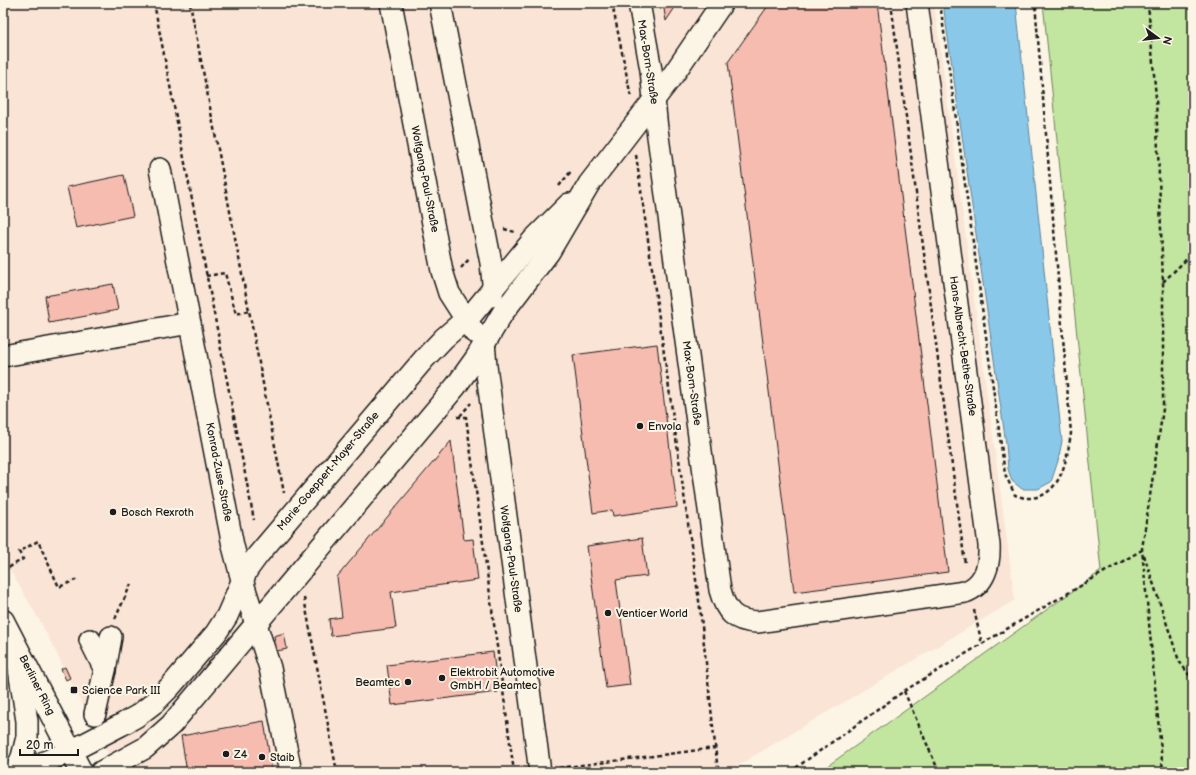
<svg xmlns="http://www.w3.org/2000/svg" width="1196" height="775" font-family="'Balsamiq Sans',sans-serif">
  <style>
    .built { fill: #fae4d5 }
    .green { fill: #c2e59f; stroke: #6f805e }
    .water { fill: #8ac8ea; stroke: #5e8398 }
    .building { fill: #f7bcb0; stroke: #1c1c1c }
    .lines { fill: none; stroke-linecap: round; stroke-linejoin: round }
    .minor-casing { stroke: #1c1c1c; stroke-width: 24 }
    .major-casing { stroke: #1c1c1c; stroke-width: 25 }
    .path { stroke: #1c1c1c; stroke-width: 2.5; stroke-dasharray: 4 3; stroke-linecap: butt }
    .minor { stroke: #fcf5e5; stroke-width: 21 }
    .major { stroke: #fcf5e5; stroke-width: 22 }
    .poi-dot { fill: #1c1c1c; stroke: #fcf5e5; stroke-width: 1.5 }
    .labels { text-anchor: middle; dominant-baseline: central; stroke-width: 4; stroke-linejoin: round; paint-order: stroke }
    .street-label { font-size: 11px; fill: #1c1c1c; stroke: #fcf5e5 }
    .poi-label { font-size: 11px; fill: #1c1c1c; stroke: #fcf5e5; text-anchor: start }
  </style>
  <rect width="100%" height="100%" fill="#fcf5e5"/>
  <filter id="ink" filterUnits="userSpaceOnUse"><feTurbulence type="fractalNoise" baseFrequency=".025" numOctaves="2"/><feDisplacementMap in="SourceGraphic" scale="8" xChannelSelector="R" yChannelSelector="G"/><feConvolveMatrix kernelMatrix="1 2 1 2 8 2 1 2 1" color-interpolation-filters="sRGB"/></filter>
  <g filter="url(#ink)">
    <polygon class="built" points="3,3 934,3 1015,600 727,772 117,772 41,623 3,558"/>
    <polygon class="green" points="1043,3 1193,3 1193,772 819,772 1101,571"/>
    <polygon class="water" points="943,3 1016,3 1062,441 1058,461 1051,482 1038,489 1022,489 1012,481 1008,469 1006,444"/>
    <g class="building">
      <polygon points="663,3 678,3 666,21"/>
      <polygon points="770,3 877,3 948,572 794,592 728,62"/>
      <polygon points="124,175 133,216 76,228 67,187"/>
      <polygon points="113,284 118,310 49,323 45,296"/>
      <polygon points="657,344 677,507 613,516 612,510 593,513 573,355"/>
      <polygon points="451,441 464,540 473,539 478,580 391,592 396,628 331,636 329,619 342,617 337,577"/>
      <polygon points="642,538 647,576 616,580 630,685 606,688 587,546"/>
      <polygon points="284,633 287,649 277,651 274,636"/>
      <polygon points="493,652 498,692 392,705 387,665"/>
      <polygon points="65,667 70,678 66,680 61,669"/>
      <polygon points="264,721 272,772 187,772 181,736"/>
    </g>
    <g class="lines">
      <defs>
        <g id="minor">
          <polyline points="391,3 442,271 449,293 474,332"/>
          <polyline points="440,3 491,263 493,283 492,296"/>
          <path d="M639,3L651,70L657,129L720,590C726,612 734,621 757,622L965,592C985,585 990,564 989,545L917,3"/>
          <polyline points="160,169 233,546 242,580 270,668 291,772"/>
          <polyline points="484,342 486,366 540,772"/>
          <polyline points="3,356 190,323"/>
          <polyline points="90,640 105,670 95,714"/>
          <polyline points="105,670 111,637"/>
          <polyline points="15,772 22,757 27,737 27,721 16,650"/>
          <polyline points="24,772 35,766 71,751 121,725 137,716 154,703 170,687 216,633 227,616 247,570 258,555 424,359 444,338 473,313 534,239 569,204"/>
          <polyline points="101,772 145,748 171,725 456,386 476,358 502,314 549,252 589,184 673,75 722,3"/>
        </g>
        <polyline id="major" points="3,621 81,772"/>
      </defs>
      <use href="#minor" class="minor-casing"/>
      <use href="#major" class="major-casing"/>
      <g class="path">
        <polyline points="154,3 254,520"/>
        <polyline points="190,3 284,493"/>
        <polyline points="612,3 631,97"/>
        <polyline points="891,3 965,564"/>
        <path d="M940,3L1005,474L1015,495C1018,496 1023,498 1027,498C1061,499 1067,459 1071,433L1035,3"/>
        <polyline points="1148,3 1156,98 1163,282 1163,409 1142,549 1163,772"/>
        <polyline points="742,8 745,3"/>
        <polyline points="636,155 700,608 718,772"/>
        <polyline points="559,186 572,170"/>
        <polyline points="504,229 515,232"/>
        <polyline points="461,268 470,258"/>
        <polyline points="206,276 225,273 236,314 249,311"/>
        <polyline points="1163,282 1193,253"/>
        <polyline points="460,416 471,403"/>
        <polyline points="457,417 466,417 514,772"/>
        <polyline points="1144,555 1179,661 1193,680"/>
        <polyline points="3,571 23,559 19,552 38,541 59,587 78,579"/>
        <polyline points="304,598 337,772"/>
        <polyline points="974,610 982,644"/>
        <polyline points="115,619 131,584"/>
        <polyline points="904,691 939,772"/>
        <polyline points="559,768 715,748"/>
        <polyline points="790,772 904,691 1005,630 1142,550"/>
      </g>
      <use href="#minor" class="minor"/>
      <use href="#major" class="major"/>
    </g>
  </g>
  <g class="poi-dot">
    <circle cx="640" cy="426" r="4"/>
    <circle cx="113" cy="512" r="4"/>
    <circle cx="608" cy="613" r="4"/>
    <circle cx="442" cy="678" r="4"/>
    <circle cx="408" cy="682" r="4"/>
    <rect x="70" y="686" width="8" height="8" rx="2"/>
    <circle cx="226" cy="754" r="4"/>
    <circle cx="262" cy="757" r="4"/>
  </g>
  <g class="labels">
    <g class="street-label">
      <text transform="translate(648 62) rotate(81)">Max-Born-Straße</text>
      <text transform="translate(425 179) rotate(79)">Wolfgang-Paul-Straße</text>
      <text transform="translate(963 346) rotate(82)">Hans-Albrecht-Bethe-Straße</text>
      <text transform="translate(692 383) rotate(82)">Max-Born-Straße</text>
      <text transform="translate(328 471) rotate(-50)">Marie-Goeppert-Mayer-Straße</text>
      <text transform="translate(219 472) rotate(79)">Konrad-Zuse-Straße</text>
      <text transform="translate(511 559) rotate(82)">Wolfgang-Paul-Straße</text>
      <text transform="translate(37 685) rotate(63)">Berliner Ring</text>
    </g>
    <g class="poi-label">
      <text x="648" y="426">Envola</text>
      <text x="121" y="512">Bosch Rexroth</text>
      <text x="616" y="613">Venticer World</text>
      <text x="450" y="672">Elektrobit Automotive<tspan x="450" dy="13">GmbH / Beamtec</tspan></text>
      <text x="400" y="682" text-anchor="end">Beamtec</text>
      <text x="82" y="690">Science Park III</text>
      <text x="234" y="754">Z4</text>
      <text x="270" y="757">Staib</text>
    </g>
  </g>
  <rect width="1196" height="775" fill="none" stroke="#fcf5e5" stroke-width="16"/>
  <rect x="8" y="8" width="1180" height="759" fill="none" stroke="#1c1c1c" stroke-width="1.5" filter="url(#ink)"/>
  <g transform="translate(1158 38) rotate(105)" stroke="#fcf5e5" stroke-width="3" paint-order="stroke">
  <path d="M0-3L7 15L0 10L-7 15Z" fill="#1c1c1c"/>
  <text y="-6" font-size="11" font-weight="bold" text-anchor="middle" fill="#1c1c1c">N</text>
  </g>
  <path d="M20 749v6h58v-6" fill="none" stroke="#1c1c1c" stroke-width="2"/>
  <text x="26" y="749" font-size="12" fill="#1c1c1c" stroke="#fcf5e5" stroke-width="3" paint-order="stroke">20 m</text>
</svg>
